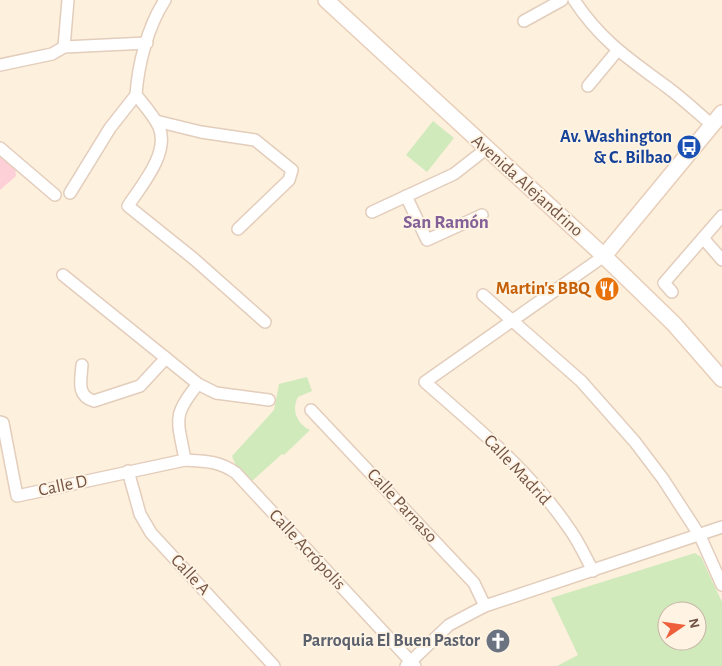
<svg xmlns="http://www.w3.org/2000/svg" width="722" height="666" font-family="'Alegreya Sans',sans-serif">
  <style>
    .medical { fill: #fcd0d6 }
    .green { fill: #d0eabc; fill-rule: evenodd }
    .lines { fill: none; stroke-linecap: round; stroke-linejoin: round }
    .street-casing { stroke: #e3cdbc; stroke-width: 14 }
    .secondary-casing { stroke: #e8ceb9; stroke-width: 18 }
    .street { stroke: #fff; stroke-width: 11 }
    .secondary { stroke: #fff; stroke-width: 15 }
    .labels { text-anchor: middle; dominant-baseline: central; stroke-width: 4; stroke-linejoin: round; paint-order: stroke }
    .transit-label { font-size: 18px; font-weight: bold; fill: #164399; stroke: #fff4e4; text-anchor: end }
    .street-label { font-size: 18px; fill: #735445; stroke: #fff4e4 }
    .food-label { font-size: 18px; font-weight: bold; fill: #c56008; stroke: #fff4e4; text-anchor: end }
    .worship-label { font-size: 18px; font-weight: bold; fill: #5b616d; stroke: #fff4e4; text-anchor: end }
    .neighbourhood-label { font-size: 19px; font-weight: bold; fill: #836097; stroke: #fff4e4 }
  </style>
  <rect width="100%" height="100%" fill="#fdf0dd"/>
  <polygon class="medical" points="0,153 15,168 16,176 0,190"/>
  <g class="green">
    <polygon points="433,121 454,138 427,172 406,155"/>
    <path d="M307,377L312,391L298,397C291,410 297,424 310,430L284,455L282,454L251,482L236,466L232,456L274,410L279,384Z"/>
    <path d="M695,553L701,557L722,602V666H557L578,655L551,598ZM667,611H697V641H667Z"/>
  </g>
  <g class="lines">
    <defs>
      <g id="street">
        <path d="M165,0C148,26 138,64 136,95C144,105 154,116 159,127C170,153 141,186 128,206L194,259L265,322"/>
        <path d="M574,0C601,41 629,59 667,87C683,99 697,112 712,125"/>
        <polyline points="524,21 562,0"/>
        <polyline points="64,47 68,0"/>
        <polyline points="0,65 52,54 64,47 147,43"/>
        <polyline points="588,86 617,51"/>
        <polyline points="156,121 201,132 255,140 292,170 289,180 238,229"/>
        <polyline points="0,148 55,195"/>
        <polyline points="70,193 110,128 136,95"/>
        <polyline points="406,196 427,240 482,215"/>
        <polyline points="372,212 454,174 486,149"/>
        <polyline points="703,238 722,260"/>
        <polyline points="63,275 198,384 216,393 269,400"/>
        <polyline points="672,292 664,283 722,216"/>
        <polyline points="483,295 581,381 635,442 663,479 700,536 722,585"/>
        <path d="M82,365C81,380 76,396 94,401L140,386L166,358"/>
        <polyline points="311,410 474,583 485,606"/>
        <path d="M0,422L3,423L17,496L185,460C205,461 219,461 236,473L415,666"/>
        <path d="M185,460C178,420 171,417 198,384"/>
        <polyline points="128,471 140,514 151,533 274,666"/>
        <path d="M593,571C585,556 578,540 568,527C530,471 475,426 425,382L604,256"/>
        <polyline points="406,666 449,625 485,606 722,527"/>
      </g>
      <g id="secondary">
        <polyline points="326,0 604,256 674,324 722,379"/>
        <polyline points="604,256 722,113"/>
      </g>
    </defs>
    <use href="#street" class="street-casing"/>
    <use href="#secondary" class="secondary-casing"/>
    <use href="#street" class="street"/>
    <use href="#secondary" class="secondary"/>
  </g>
  <defs>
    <symbol id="bus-disc" viewBox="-11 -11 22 22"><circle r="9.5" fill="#1a4fb4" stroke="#fff4e4"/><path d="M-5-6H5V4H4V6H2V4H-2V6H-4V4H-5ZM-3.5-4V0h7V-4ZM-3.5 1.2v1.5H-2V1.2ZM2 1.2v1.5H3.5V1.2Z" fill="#fff"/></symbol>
    <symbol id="restaurant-disc" viewBox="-11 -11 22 22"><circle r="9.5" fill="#e8710a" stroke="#fff4e4"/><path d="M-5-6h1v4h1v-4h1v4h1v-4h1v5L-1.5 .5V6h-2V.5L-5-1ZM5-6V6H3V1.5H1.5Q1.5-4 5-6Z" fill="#fff"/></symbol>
    <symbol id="church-disc" viewBox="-11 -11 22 22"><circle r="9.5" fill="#6b7280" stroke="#fff4e4"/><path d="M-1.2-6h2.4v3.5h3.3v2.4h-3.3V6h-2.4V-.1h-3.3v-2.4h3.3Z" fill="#fff"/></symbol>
  </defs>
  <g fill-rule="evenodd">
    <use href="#bus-disc" x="675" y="133" width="28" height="28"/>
    <use href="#restaurant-disc" x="593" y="275" width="28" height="28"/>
    <use href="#church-disc" x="484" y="627" width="28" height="28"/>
  </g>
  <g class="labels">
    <g class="transit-label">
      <text x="672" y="137">Av. Washington<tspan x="672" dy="21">&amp; C. Bilbao</tspan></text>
    </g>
    <g class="street-label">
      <text transform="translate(527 186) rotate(42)">Avenida Alejandrino</text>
      <text transform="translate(517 470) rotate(47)">Calle Madrid</text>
      <text transform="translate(63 486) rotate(-12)">Calle D</text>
      <text transform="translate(402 506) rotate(47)">Calle Parnaso</text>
      <text transform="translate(307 550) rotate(47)">Calle Acrópolis</text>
      <text transform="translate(190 575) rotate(47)">Calle A</text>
    </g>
    <g class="food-label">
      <text x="590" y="289">Martin's BBQ</text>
    </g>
    <g class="worship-label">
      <text x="480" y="641">Parroquia El Buen Pastor</text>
    </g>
    <g class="neighbourhood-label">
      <text x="446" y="222">San Ramón</text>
    </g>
  </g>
  <g transform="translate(682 626) rotate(77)"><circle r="24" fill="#fff4e4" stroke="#c7b4a4"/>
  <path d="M0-4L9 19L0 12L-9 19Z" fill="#ee5f3b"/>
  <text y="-8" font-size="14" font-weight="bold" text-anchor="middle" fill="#735445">N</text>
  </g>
</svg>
